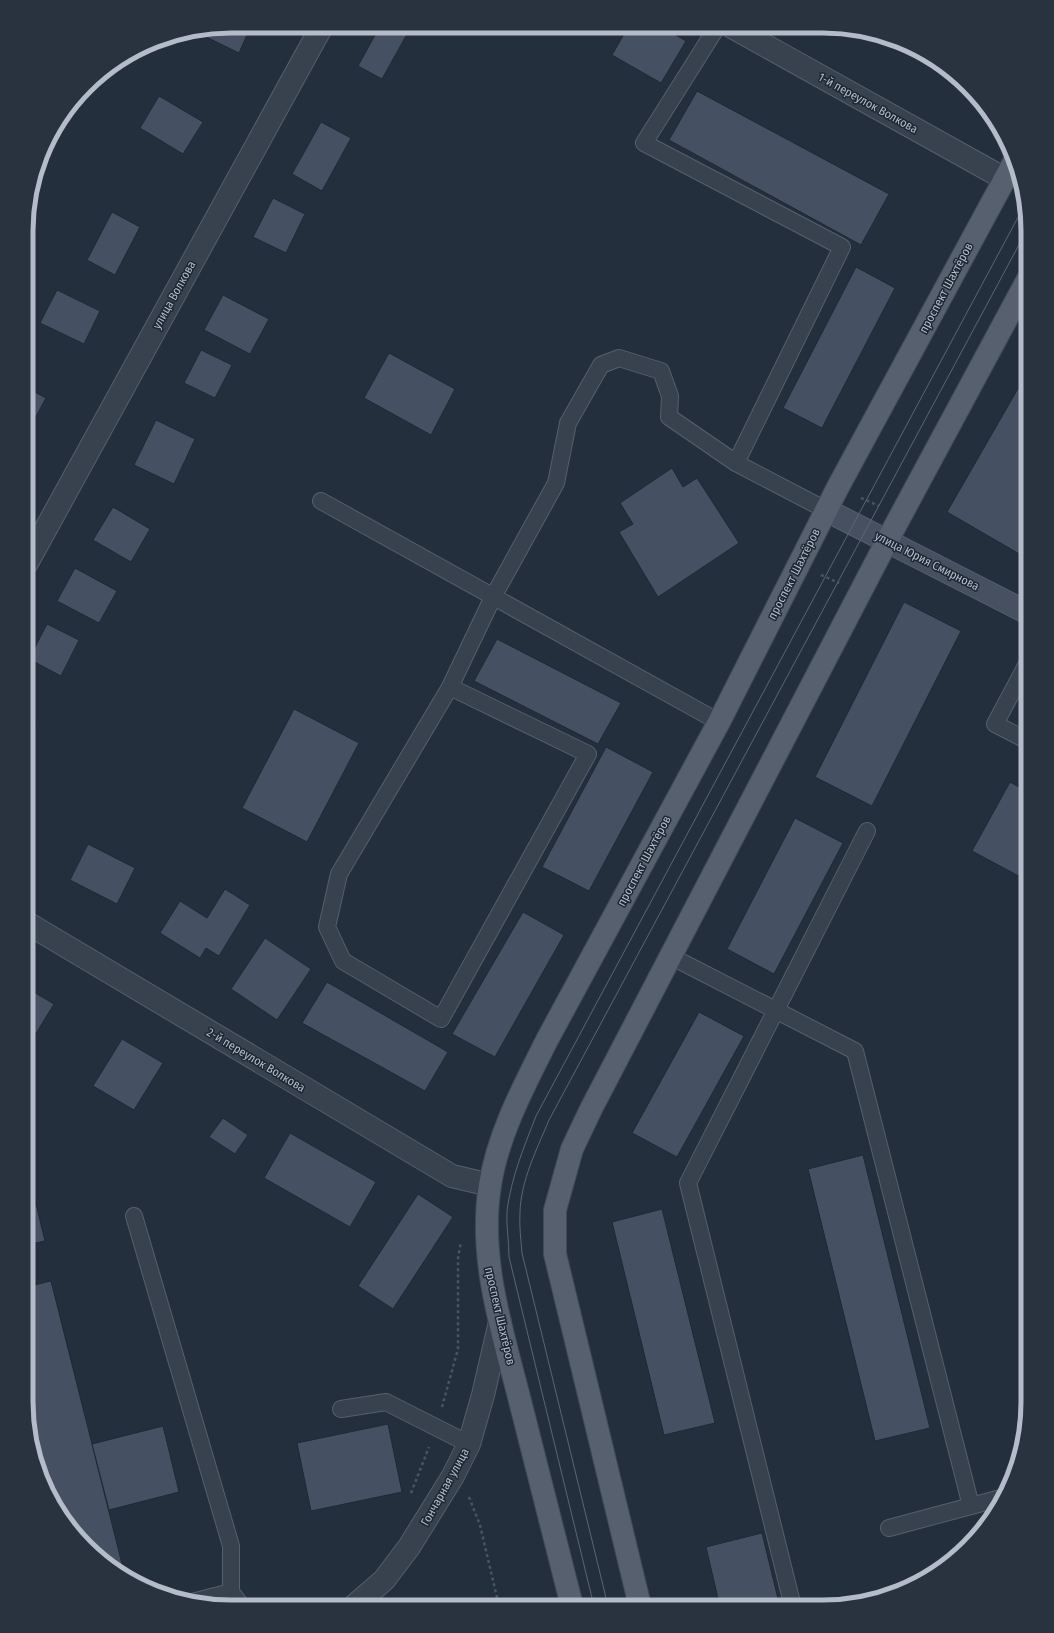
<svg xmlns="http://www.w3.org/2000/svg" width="1054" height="1633" font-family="'Fira Sans Condensed',sans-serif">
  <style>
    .building { fill: #455162; stroke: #1f2835 }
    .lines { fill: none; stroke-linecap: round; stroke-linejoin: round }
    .lane-casing { stroke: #565f6c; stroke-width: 18 }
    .street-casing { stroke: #565f6c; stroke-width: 24 }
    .secondary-casing { stroke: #565f6c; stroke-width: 24 }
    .primary-casing { stroke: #414a57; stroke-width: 24 }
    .path { stroke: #44595c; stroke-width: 2.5; stroke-dasharray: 3 3; stroke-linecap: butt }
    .lane { stroke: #38414e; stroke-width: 16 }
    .street { stroke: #38414e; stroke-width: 22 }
    .secondary { stroke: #465061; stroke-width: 22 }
    .primary { stroke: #56606e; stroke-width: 22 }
    .tram { stroke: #5a6575; stroke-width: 1 }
    .labels { text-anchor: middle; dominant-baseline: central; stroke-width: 3; stroke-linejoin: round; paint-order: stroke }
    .street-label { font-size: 12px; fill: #b4bcc9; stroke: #1d2633 }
    .rim { fill: none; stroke: #b4bcc9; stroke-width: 5 }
  </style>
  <rect width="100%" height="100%" fill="#242f3e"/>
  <g class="building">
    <polygon points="231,26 251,26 239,53 198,33"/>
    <polygon points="380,26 411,27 382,79 358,66"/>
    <polygon points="628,27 662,27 686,41 661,83 612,55"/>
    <polygon points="697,91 889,194 861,245 669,140"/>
    <polygon points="159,96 203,122 183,154 140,128"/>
    <polygon points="321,122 351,138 322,191 292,174"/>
    <polygon points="273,198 305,214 286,253 253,237"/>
    <polygon points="112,212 140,227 115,275 87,260"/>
    <polygon points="856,267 895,288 822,428 783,408"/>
    <polygon points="57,290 100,311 84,344 40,323"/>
    <polygon points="223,295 269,319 250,354 204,330"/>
    <polygon points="201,350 232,365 215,398 184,383"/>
    <polygon points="389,353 455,389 431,435 364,398"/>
    <polygon points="1020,385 1028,390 1028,559 947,512"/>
    <polygon points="27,388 46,398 27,433"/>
    <polygon points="156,420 195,439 174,484 134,465"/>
    <polygon points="672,468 683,487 697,478 739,543 658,597 619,532 633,524 620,503"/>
    <polygon points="113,507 150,529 131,562 93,540"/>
    <polygon points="75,568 117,591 99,623 57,601"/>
    <polygon points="904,602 961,631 872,806 815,777"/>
    <polygon points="47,624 79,640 61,676 29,659"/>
    <polygon points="497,639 621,703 598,744 474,681"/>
    <polygon points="294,709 359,743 307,842 242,808"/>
    <polygon points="27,717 36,722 27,738"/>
    <polygon points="606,747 653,772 589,891 542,867"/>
    <polygon points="1010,782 1028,792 1028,881 972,851"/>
    <polygon points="795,818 843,843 774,974 727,949"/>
    <polygon points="88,844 135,868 117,904 70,880"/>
    <polygon points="225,889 250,905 219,956 206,948 200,958 160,933 180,901 207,918"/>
    <polygon points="523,912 564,935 495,1057 452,1034"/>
    <polygon points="265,938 311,969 277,1020 231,989"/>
    <polygon points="327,982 448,1052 425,1091 302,1023"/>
    <polygon points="27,988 54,1004 29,1045 27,1043"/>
    <polygon points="699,1012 744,1036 677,1157 632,1133"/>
    <polygon points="122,1039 163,1063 134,1110 93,1086"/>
    <polygon points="223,1118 248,1135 235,1154 209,1137"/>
    <polygon points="290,1133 376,1182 350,1227 264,1178"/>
    <polygon points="863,1155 930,1428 875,1441 808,1169"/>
    <polygon points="418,1194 453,1217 393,1309 358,1286"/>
    <polygon points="36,1204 45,1241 26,1245 26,1206"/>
    <polygon points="662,1209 715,1423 664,1435 612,1222"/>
    <polygon points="51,1281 92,1444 125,1576 106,1565 68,1527 42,1481 26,1402 26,1287"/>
    <polygon points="388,1424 402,1492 311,1511 297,1443"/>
    <polygon points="163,1426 179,1492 109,1510 92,1444"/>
    <polygon points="762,1533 780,1607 720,1607 706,1547"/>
    <polygon points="935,1572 917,1582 916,1577"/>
  </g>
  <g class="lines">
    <defs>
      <g id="lane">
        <polyline points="717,27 644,143 842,247 736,463 826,510"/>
        <polyline points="321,501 719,722"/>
        <polyline points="450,687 588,754 441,1019 343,961 327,927 339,874 450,687 493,597 556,483 568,423 601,365 619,358 661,371 670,396 669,417 736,463"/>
        <polyline points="1028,741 995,724 1028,662"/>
        <polyline points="672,957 855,1051 971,1506"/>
        <polyline points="134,1216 231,1546 231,1592 241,1605"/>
        <polyline points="341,1409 386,1402 469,1444"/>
        <polyline points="889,1528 1001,1498"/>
        <polyline points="192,1602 231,1592"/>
        <polyline points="793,1607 688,1183 867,831"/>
      </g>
      <g id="street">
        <polyline points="732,27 1005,179"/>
        <polyline points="27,563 322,26"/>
        <polyline points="27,923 452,1176 490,1185"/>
        <polyline points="354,1606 384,1580 409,1547 453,1476 469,1444 483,1395 500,1322"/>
      </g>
      <polyline id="secondary" points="826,510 1028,613"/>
      <g id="primary">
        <path d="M572,1606C555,1539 538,1472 521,1405C503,1333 478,1260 490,1185C498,1134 524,1086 547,1040L719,722L838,487L1014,162"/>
        <polyline points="640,1606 555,1254 555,1210 572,1149 591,1109 887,541 1028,279"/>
      </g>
    </defs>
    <use href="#lane" class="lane-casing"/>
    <use href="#street" class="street-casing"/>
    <use href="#secondary" class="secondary-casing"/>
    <use href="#primary" class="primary-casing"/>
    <g class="path">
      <polyline points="861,498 879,506"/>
      <polyline points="821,575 839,583"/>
      <polyline points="442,1407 458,1349 458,1258 461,1242"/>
      <polyline points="411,1493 429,1447"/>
      <polyline points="469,1497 480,1525 499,1606"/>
    </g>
    <use href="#lane" class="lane"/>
    <use href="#street" class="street"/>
    <use href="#secondary" class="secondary"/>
    <use href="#primary" class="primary"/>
    <g class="tram">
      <path d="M594,1606L509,1257C509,1242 506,1225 507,1211C511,1178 524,1147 536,1116L1023,208"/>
      <path d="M608,1606L522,1253C521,1240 519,1225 520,1212C521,1180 537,1149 549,1120L1028,228"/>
    </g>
  </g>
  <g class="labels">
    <g class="street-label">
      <text transform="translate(868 103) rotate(29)">1-й переулок Волкова</text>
      <text transform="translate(946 288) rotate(-62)">проспект Шахтёров</text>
      <text transform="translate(174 295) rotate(-61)">улица Волкова</text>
      <text transform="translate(927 561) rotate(27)">улица Юрия Смирнова</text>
      <text transform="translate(794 574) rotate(-63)">проспект Шахтёров</text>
      <text transform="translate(644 861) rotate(-62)">проспект Шахтёров</text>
      <text transform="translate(256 1060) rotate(31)">2-й переулок Волкова</text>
      <text transform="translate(500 1316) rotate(77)">проспект Шахтёров</text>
      <text transform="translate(445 1487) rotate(-61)">Гончарная улица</text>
    </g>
  </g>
  <path d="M0 0H1054V1633H0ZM231 33H823A198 198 0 0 1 1021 231V1402A198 198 0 0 1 823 1600H231A198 198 0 0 1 33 1402V231A198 198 0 0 1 231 33Z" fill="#29323f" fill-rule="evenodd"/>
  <path class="rim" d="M231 33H823A198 198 0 0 1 1021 231V1402A198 198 0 0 1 823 1600H231A198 198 0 0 1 33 1402V231A198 198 0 0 1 231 33Z"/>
</svg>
